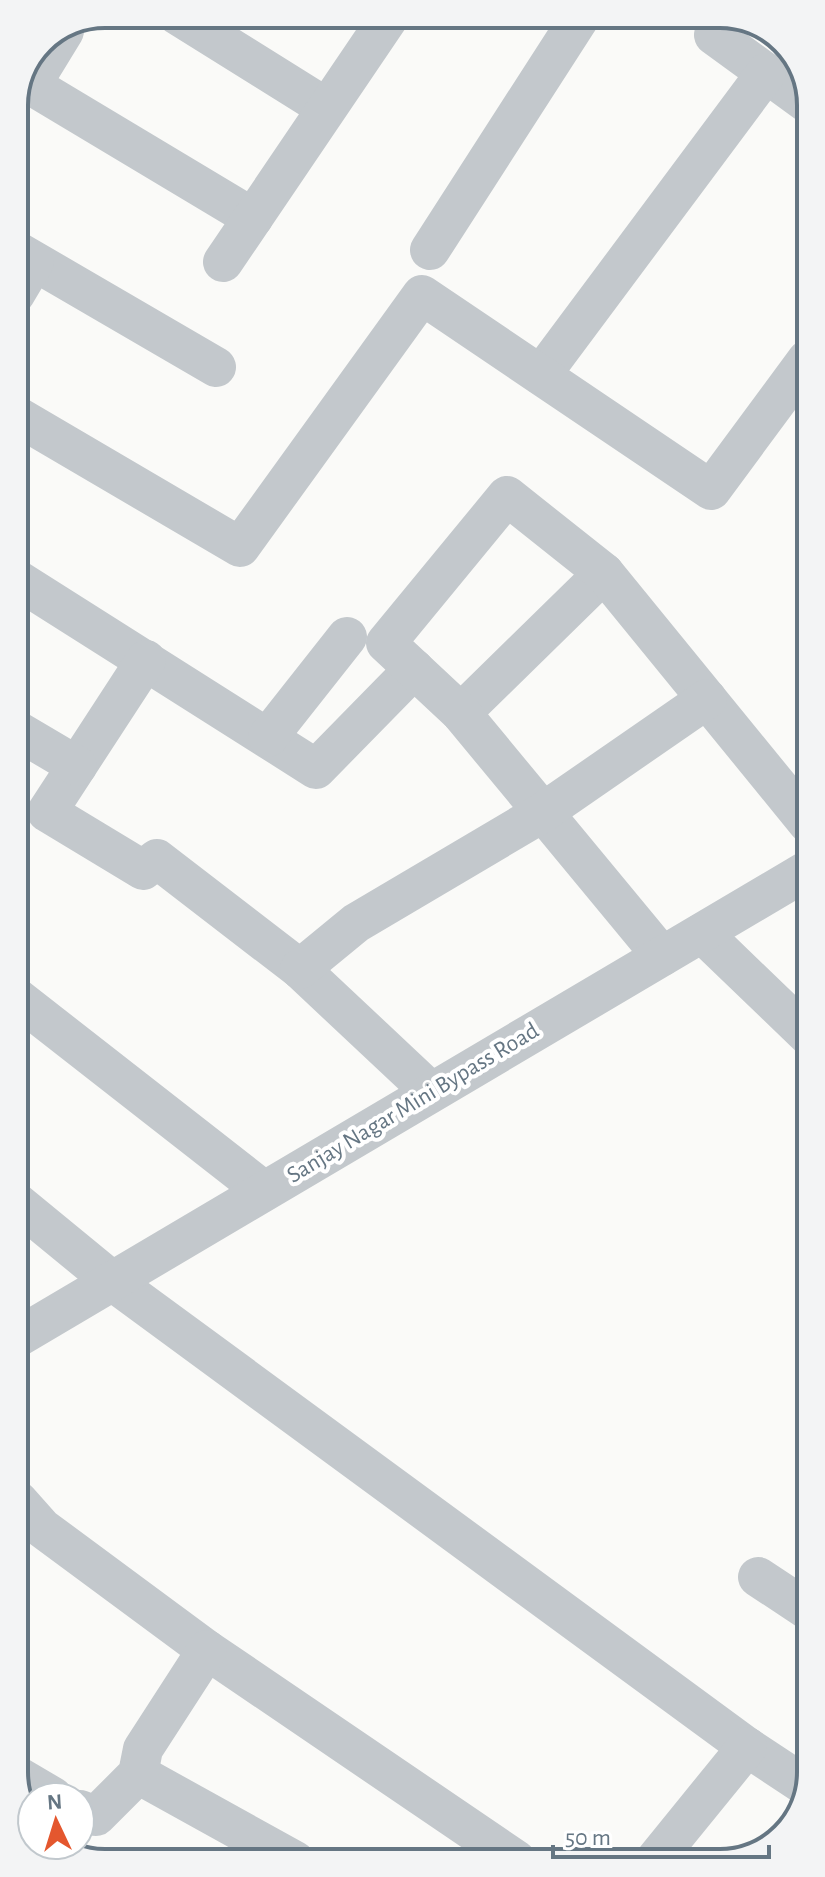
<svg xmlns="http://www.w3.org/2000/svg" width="825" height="1877" font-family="'Alegreya Sans',sans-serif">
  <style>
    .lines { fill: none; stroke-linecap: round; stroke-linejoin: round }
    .minor { stroke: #c3c8cc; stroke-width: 40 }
    .labels { text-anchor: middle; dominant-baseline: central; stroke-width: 8; stroke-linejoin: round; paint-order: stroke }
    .street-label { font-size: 24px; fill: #657683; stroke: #fff }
    .rim { fill: none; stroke: #657683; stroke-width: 4 }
  </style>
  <rect width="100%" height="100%" fill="#fafaf8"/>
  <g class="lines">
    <g class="minor">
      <polyline points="176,14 325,107"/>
      <polyline points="64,31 31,85 253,218"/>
      <polyline points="714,35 806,102"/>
      <polyline points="15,250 216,367"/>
      <polyline points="430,250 582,14"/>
      <polyline points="223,262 391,14"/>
      <polyline points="15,294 34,262"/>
      <polyline points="541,375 766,73"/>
      <polyline points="15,415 240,547 422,295 711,490 807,360"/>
      <polyline points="16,579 316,769 414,669"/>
      <polyline points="146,660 47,812 143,870 157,859 300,969 431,1092"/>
      <polyline points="461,713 604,573"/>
      <polyline points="16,730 77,766"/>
      <polyline points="268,737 347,637"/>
      <polyline points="702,933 809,1036"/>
      <polyline points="662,956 461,713 386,643 507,496 604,573 808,823"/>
      <polyline points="300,969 356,923 542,813 707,699"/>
      <polyline points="17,998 264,1191"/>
      <polyline points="17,1203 112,1281 747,1747 806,1786"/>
      <polyline points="18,1337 808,870"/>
      <polyline points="18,1501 42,1528 207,1650 516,1860"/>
      <polyline points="758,1577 811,1612"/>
      <polyline points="138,1774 295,1861"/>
      <polyline points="19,1777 53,1797"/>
      <polyline points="80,1810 96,1816 138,1774 143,1749 207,1650"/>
      <polyline points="656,1859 747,1747"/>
    </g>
  </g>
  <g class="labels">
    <g class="street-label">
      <text transform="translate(413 1103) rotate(-31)">Sanjay Nagar Mini Bypass Road</text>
    </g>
  </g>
  <path d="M0 0H825V1877H0ZM105 28H720A77 77 0 0 1 797 105V1772A77 77 0 0 1 720 1849H105A77 77 0 0 1 28 1772V105A77 77 0 0 1 105 28Z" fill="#f3f4f5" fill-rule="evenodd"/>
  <path class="rim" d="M105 28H720A77 77 0 0 1 797 105V1772A77 77 0 0 1 720 1849H105A77 77 0 0 1 28 1772V105A77 77 0 0 1 105 28Z"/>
  <g transform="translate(56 1821) rotate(356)"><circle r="38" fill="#ffffff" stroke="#c1c8cd" stroke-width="2"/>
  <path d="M0-6L14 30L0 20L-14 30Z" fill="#e4572e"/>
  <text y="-12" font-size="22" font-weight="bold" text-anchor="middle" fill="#657683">N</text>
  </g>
  <path d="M553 1845v12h216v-12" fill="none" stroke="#657683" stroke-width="4"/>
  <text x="565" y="1845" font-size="24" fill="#657683" stroke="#ffffff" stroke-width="6" paint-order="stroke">50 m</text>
</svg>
